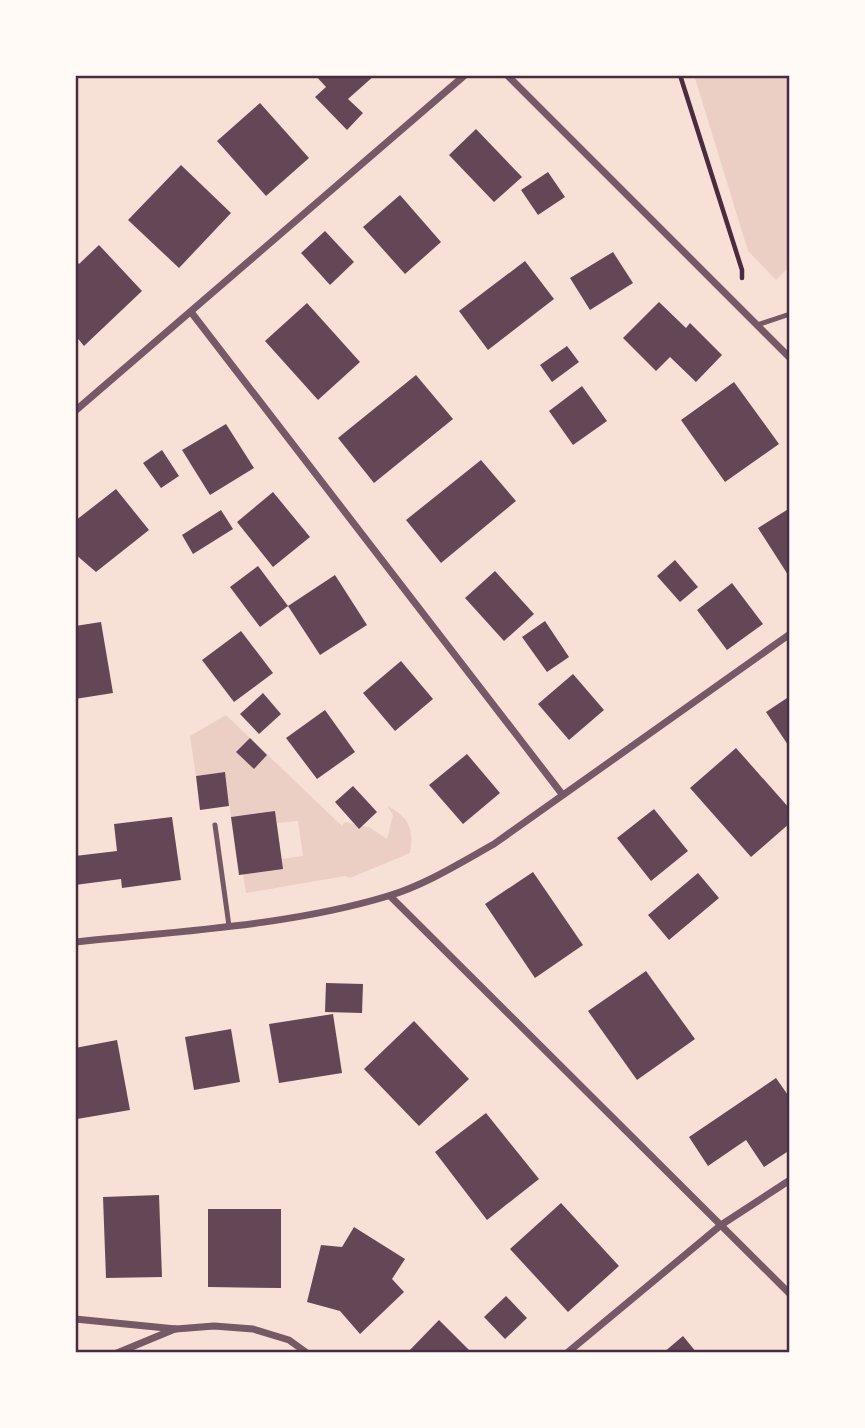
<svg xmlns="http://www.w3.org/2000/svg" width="865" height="1428" font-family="Raleway,sans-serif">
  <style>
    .green { fill: #ebcfc5 }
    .building { fill: #644757 }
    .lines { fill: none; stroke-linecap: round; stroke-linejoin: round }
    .path { stroke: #4a2c40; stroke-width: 4.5 }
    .service { stroke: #755966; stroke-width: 5 }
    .minor { stroke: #755966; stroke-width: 7 }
    .neatline { fill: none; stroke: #4a2c40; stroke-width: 2.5 }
  </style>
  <rect width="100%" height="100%" fill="#f7e1d7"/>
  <g class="green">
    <polygon points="694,75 790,75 790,266 776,280 748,251"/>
    <path d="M226,715L342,826L345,822L369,827L387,839L393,815L387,806C409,817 414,829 410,853L350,878L345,876L246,893L243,874L281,859L303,856L298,821L277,823L275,811L231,817L225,772L196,776L190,736Z"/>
  </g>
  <g class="building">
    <polygon points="315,75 375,75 348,99 363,113 347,130 315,97 326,87"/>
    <polygon points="260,103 309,158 266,196 217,141"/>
    <polygon points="476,129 522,177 494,202 449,155"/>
    <polygon points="181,165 231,213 179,268 128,220"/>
    <polygon points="548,172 565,197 538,215 521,190"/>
    <polygon points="400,195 441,242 405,274 363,227"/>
    <polygon points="325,231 354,262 330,285 301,253"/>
    <polygon points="99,245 142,291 84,346 75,335 75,260 79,264"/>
    <polygon points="613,252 633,283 590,310 570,278"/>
    <polygon points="525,261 554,299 488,350 459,311"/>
    <polygon points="659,302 686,328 690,323 722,355 696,382 670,357 656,371 623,338"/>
    <polygon points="307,303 360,362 318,400 265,341"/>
    <polygon points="567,346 579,362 552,382 540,365"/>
    <polygon points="416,375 453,419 374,483 338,438"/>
    <polygon points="734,382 779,444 725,482 681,420"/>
    <polygon points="582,386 607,421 573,445 549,411"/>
    <polygon points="226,424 254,468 210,495 182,450"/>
    <polygon points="162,450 179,476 161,488 143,463"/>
    <polygon points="481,460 516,501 441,563 406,520"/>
    <polygon points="116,489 149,530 96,572 75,554 75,521"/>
    <polygon points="273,492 310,537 273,567 237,522"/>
    <polygon points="790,508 790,578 758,528"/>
    <polygon points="221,510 233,529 193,554 182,535"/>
    <polygon points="675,560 698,587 680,602 657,576"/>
    <polygon points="258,566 288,606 260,627 230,587"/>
    <polygon points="495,571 534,614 504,641 465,598"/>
    <polygon points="335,575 367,625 320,655 288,606"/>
    <polygon points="732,583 763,624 727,650 697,610"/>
    <polygon points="545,621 569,657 547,672 522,637"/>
    <polygon points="101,622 113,693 75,699 75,626"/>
    <polygon points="241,631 273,673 234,702 202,660"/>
    <polygon points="401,661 433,699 395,731 363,693"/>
    <polygon points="573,674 604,710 569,740 538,704"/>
    <polygon points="263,693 281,714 259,734 240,714"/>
    <polygon points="790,696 790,748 766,712"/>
    <polygon points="325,710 355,752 317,779 286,738"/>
    <polygon points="250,738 267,755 254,769 236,752"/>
    <polygon points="736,748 790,809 790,823 751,857 690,788"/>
    <polygon points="467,754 500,793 463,824 429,785"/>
    <polygon points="225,772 229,806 200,810 196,776"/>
    <polygon points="353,786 377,812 359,829 335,802"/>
    <polygon points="654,809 688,851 651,881 617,838"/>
    <polygon points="275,811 283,869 239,875 231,817"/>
    <polygon points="172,817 181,880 122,888 121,879 75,885 75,856 117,851 114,824"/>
    <polygon points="533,872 583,945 535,978 485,904"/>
    <polygon points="698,873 719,898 669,940 648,915"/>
    <polygon points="646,971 695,1039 637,1080 588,1011"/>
    <polygon points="326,983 363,984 362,1013 325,1012"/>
    <polygon points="333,1014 342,1073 279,1083 269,1024"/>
    <polygon points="414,1021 469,1079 419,1126 364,1069"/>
    <polygon points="231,1029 240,1082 194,1090 185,1037"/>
    <polygon points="117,1040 130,1110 77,1119 75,1048"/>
    <polygon points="776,1078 790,1098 790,1150 764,1167 746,1140 708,1166 689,1137"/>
    <polygon points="486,1113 539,1179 487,1220 435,1152"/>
    <polygon points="159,1195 162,1277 106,1278 103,1197"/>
    <polygon points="561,1203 619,1266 568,1312 510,1249"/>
    <polygon points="208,1209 281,1209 281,1288 208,1287"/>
    <polygon points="354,1227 405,1259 392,1279 404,1292 360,1334 340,1311 307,1302 321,1245 342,1247"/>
    <polygon points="506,1296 527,1318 505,1339 484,1317"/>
    <polygon points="439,1320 472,1353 407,1353"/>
    <polygon points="683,1336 697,1353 663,1353"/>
  </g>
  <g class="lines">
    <polyline class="path" points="680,75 742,270 742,278"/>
    <g class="service">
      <polyline points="757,325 790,314"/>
      <polyline points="215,825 229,926"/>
    </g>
    <g class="minor">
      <polyline points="507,75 790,358"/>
      <polyline points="191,312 562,794"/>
      <polyline points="75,411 465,75"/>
      <polyline points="390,896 790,1294"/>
      <path d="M75,942C178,931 289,926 388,896C425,885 460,863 494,844L790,634"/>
      <polyline points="75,1319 176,1329 214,1326 253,1329 289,1340 307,1353"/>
      <polyline points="117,1353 175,1329"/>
      <polyline points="567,1353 721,1225 790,1180"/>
    </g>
  </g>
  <rect width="865" height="1428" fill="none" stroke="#fffaf5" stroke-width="154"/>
  <rect x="77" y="77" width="711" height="1274" class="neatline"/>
</svg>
